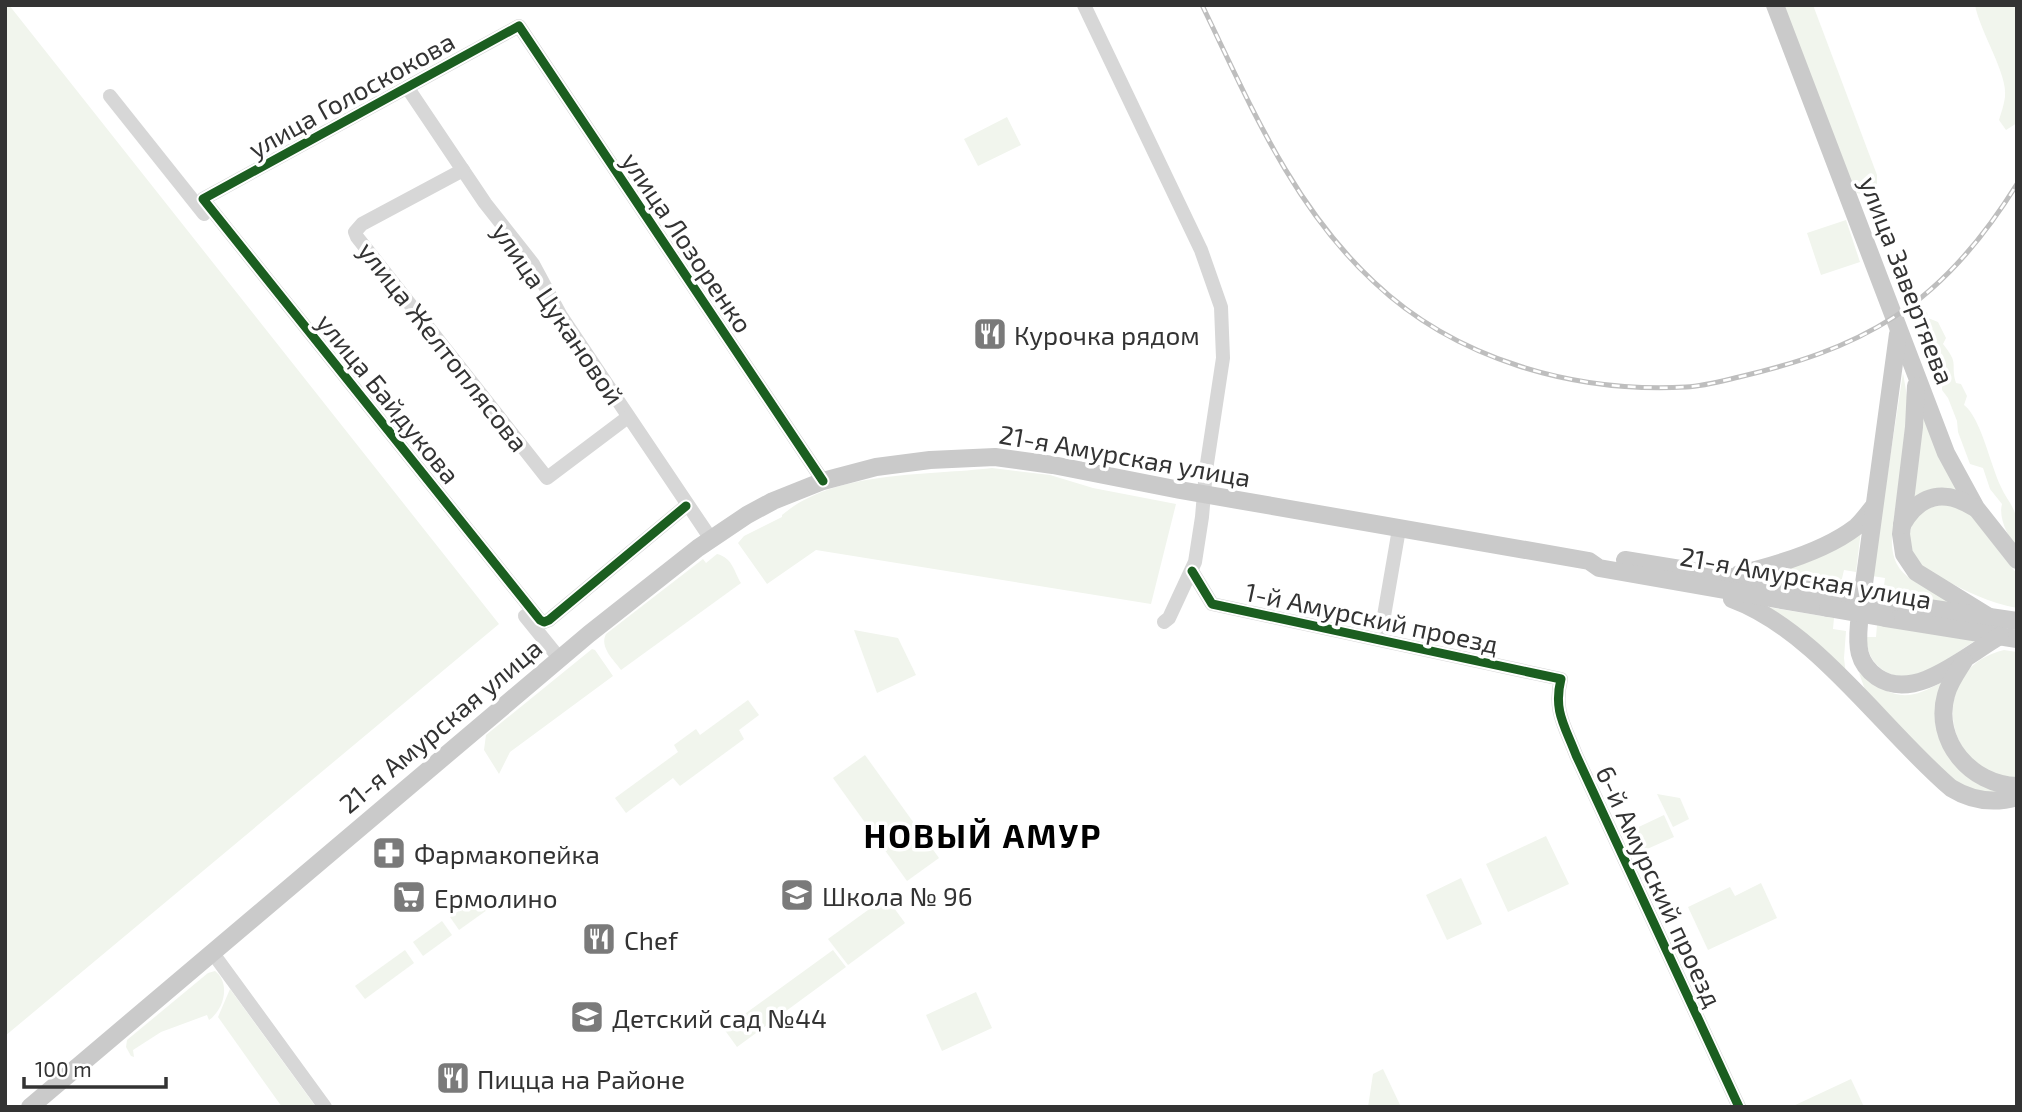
<svg xmlns="http://www.w3.org/2000/svg" width="2022" height="1112" font-family="'Exo 2',sans-serif">
  <style>
    .green { fill: #f1f5ed }
    .lines { fill: none; stroke-linecap: round; stroke-linejoin: round }
    .minor { stroke: #d7d7d7; stroke-width: 14 }
    .major { stroke: #cacaca; stroke-width: 18 }
    .rail-casing { stroke: #bebebe; stroke-width: 5 }
    .rail { stroke: #fff; stroke-width: 2.5; stroke-dasharray: 8; stroke-linecap: butt }
    .major-bridge { stroke: #cacaca; stroke-width: 18 }
    .cycleway-casing { stroke: #fff; stroke-width: 13 }
    .cycleway { stroke: #1b5e20; stroke-width: 9 }
    .labels { text-anchor: middle; dominant-baseline: central; stroke-width: 7; stroke-linejoin: round; paint-order: stroke }
    .street-label { font-size: 26px; fill: #333; stroke: #fff }
    .poi-label { font-size: 26px; fill: #333; stroke: #fff; text-anchor: start }
    .district-label { font-size: 33px; font-weight: bold; letter-spacing: 2px; fill: #000; stroke: #fff }
  </style>
  <rect width="100%" height="100%" fill="#fff"/>
  <g class="green">
    <polygon points="5,5 9,5 499,624 5,1036"/>
    <polygon points="1783,5 1813,5 1877,175 1877,186 1866,195 1857,193 1848,177"/>
    <path d="M1975,5H2017V123L2006,130L1999,120C2001,113 2004,105 2005,97C2008,74 1980,32 1975,5Z"/>
    <polygon points="1007,117 1021,145 978,166 964,139"/>
    <polygon points="1846,220 1860,262 1821,275 1807,233"/>
    <path d="M1927,312L1928,318L1938,322L1946,338L1943,344C1960,365 1950,363 1956,383L1961,384L1967,396L1964,405C1981,418 1990,464 2001,487C2005,497 2014,506 2016,517C2019,526 2017,540 2017,550C2009,537 1998,519 2002,504L1990,489L1983,468L1970,464L1958,432L1957,421L1948,398L1942,390V379L1932,360L1935,351L1925,343L1914,325C1915,318 1920,313 1927,312Z"/>
    <path d="M1903,373L1909,408L1892,535C1889,585 1928,581 1951,604L1883,594L1885,578L1872,576Z"/>
    <polygon points="1924,410 1962,493 1913,504"/>
    <path d="M992,468L1050,475L1093,488L1176,504L1151,604L816,550L767,584L738,543L744,536L782,517V515C835,470 926,476 992,468Z"/>
    <path d="M1950,504L1970,514L2017,574V608C1989,603 1966,591 1941,578C1935,575 1927,572 1922,567C1911,557 1907,542 1911,528C1917,510 1933,505 1950,504Z"/>
    <polygon points="1861,530 1856,572 1844,570 1840,587 1765,575"/>
    <path d="M717,554C733,558 734,572 741,583L621,670C614,660 599,647 606,634L703,559L706,563Z"/>
    <polygon points="1761,606 1834,618 1833,629 1846,631 1844,658 1846,675"/>
    <path d="M1877,625L1972,638L1976,640C1950,656 1913,691 1883,670C1871,662 1867,650 1866,637H1876Z"/>
    <polygon points="854,630 898,638 916,675 877,693"/>
    <polygon points="592,649 595,650 613,676 510,752 499,774 484,750 486,735"/>
    <path d="M2004,650L2017,652V779C1941,775 1927,668 2004,650Z"/>
    <path d="M1859,673C1894,698 1905,704 1945,680L1939,712L1979,780L2003,796L1956,786L1867,695Z"/>
    <polygon points="748,700 759,715 739,730 744,739 680,786 673,778 626,813 615,798 678,752 674,745 696,729 700,735"/>
    <polygon points="865,755 939,858 907,881 833,778"/>
    <polygon points="1657,794 1680,798 1689,819 1673,827"/>
    <polygon points="1664,815 1674,837 1636,854 1626,833"/>
    <polygon points="1546,836 1569,884 1508,912 1486,864"/>
    <polygon points="1461,878 1482,924 1447,940 1426,895"/>
    <polygon points="1761,883 1777,918 1708,950 1688,907 1730,887 1735,896"/>
    <polygon points="478,897 487,910 459,930 450,917"/>
    <polygon points="886,897 905,923 848,965 828,939"/>
    <polygon points="442,921 452,935 423,956 413,942"/>
    <polygon points="405,950 414,963 365,999 355,986"/>
    <polygon points="833,950 846,967 737,1047 724,1029"/>
    <path d="M215,971C231,983 224,1010 209,1020L207,1015L161,1032L133,1050L134,1057L131,1056L126,1047L127,1040L208,973Z"/>
    <polygon points="230,989 316,1107 282,1107 218,1017"/>
    <polygon points="976,992 992,1028 942,1051 926,1015"/>
    <polygon points="1383,1069 1401,1107 1368,1107 1373,1074"/>
    <polygon points="1851,1079 1864,1107 1791,1107"/>
  </g>
  <g class="lines">
    <g class="minor">
      <polyline points="1084,5 1201,250 1221,307 1223,358 1206,470 1202,517 1195,562 1169,618 1164,622"/>
      <polyline points="407,87 485,203 533,264 561,316 711,539"/>
      <polyline points="110,96 204,214"/>
      <polyline points="463,170 362,224 355,232 357,237 547,478 628,417"/>
      <polyline points="686,506 549,620 544,622 540,620 203,199 519,26 823,481"/>
      <path d="M1192,571L1212,604L1561,679C1553,711 1565,726 1576,755L1739,1107"/>
      <polyline points="525,616 559,658"/>
      <polyline points="1380,639 1399,529"/>
      <polyline points="212,952 325,1107"/>
    </g>
    <g class="major">
      <polyline points="1775,5 1946,453 1976,508 2017,560"/>
      <polyline points="1916,386 1914,427 1901,534 1904,554 1916,572 1989,617"/>
      <path d="M1902,525C1920,493 1945,489 1975,508"/>
      <polyline points="1625,560 1829,593"/>
      <path d="M1739,574C1777,565 1825,551 1856,527C1863,521 1868,513 1874,506"/>
      <polyline points="1863,591 1898,334"/>
      <path d="M1732,599C1816,630 1883,730 1951,788C1972,801 1993,804 2017,797"/>
      <polyline points="1887,602 2017,621"/>
      <polyline points="1886,618 2017,639"/>
      <path d="M1859,623C1857,646 1857,663 1877,677C1915,703 1966,655 2000,636"/>
      <path d="M1964,661C1957,672 1949,683 1946,695C1933,741 1971,785 2017,786"/>
      <polyline points="30,1107 589,634 698,548 747,515 773,501 823,481 876,467 930,460 995,457 1053,465 1180,490 1589,561 1599,568 1828,608"/>
    </g>
    <defs>
      <path id="rail" d="M1202,5C1250,104 1292,206 1374,282C1456,360 1575,393 1686,387C1704,386 1722,381 1739,377C1794,364 1846,348 1894,317C1945,285 1986,234 2017,184"/>
    </defs>
    <use href="#rail" class="rail-casing"/>
    <use href="#rail" class="rail"/>
    <g class="major-bridge">
      <polyline points="1829,593 1887,602"/>
      <polyline points="1828,608 1886,618"/>
    </g>
    <defs>
      <g id="cycleway">
        <polyline points="686,506 549,620 544,622 540,620 203,199 519,26 823,481"/>
        <path d="M1192,571L1212,604L1561,679C1553,711 1565,726 1576,755L1739,1107"/>
      </g>
    </defs>
    <use href="#cycleway" class="cycleway-casing"/>
    <use href="#cycleway" class="cycleway"/>
  </g>
  <defs>
    <symbol id="restaurant-square" viewBox="-11 -11 22 22"><rect x="-9" y="-9" width="18" height="18" rx="4" fill="#7a7a7a" stroke="#fff"/><path d="M-5-6h1v4h1v-4h1v4h1v-4h1v5L-1.5 .5V6h-2V.5L-5-1ZM5-6V6H3V1.5H1.5Q1.5-4 5-6Z" fill="#fff"/></symbol>
    <symbol id="pharmacy-square" viewBox="-11 -11 22 22"><rect x="-9" y="-9" width="18" height="18" rx="4" fill="#7a7a7a" stroke="#fff"/><path d="M-2-6h4v4h4v4h-4v4h-4v-4h-4v-4h4Z" fill="#fff"/></symbol>
    <symbol id="school-square" viewBox="-11 -11 22 22"><rect x="-9" y="-9" width="18" height="18" rx="4" fill="#7a7a7a" stroke="#fff"/><path d="M0-5L7-2L0 1L-7-2ZM-4 1L0 2.5L4 1V4Q0 6-4 4Z" fill="#fff"/></symbol>
    <symbol id="supermarket-square" viewBox="-11 -11 22 22"><rect x="-9" y="-9" width="18" height="18" rx="4" fill="#7a7a7a" stroke="#fff"/><path d="M-6-5.5h2.5l.6 2H6L4.5 2H-2.5L-4.4-4H-6ZM-1.5 3.2a1.3 1.3 0 1 0 .1 0ZM3 3.2a1.3 1.3 0 1 0 .1 0Z" fill="#fff"/></symbol>
  </defs>
  <g fill-rule="evenodd">
    <use href="#restaurant-square" x="971" y="315" width="38" height="38"/>
    <use href="#pharmacy-square" x="370" y="834" width="38" height="38"/>
    <use href="#school-square" x="778" y="876" width="38" height="38"/>
    <use href="#supermarket-square" x="390" y="878" width="38" height="38"/>
    <use href="#restaurant-square" x="580" y="920" width="38" height="38"/>
    <use href="#school-square" x="568" y="998" width="38" height="38"/>
    <use href="#restaurant-square" x="434" y="1059" width="38" height="38"/>
  </g>
  <g class="labels">
    <g class="street-label">
      <text transform="translate(351 94) rotate(-29)">улица Голоскокова</text>
      <text transform="translate(688 242) rotate(56)">улица Лозоренко</text>
      <text transform="translate(1908 280) rotate(69)">улица Завертяева</text>
      <text transform="translate(559 313) rotate(56)">улица Цукановой</text>
      <text transform="translate(444 346) rotate(52)">улица Желтоплясова</text>
      <text transform="translate(389 398) rotate(51)">улица Байдукова</text>
      <text transform="translate(1125 455) rotate(10)">21-я Амурская улица</text>
      <text transform="translate(1806 577) rotate(10)">21-я Амурская улица</text>
      <text transform="translate(1372 617) rotate(12)">1-й Амурский проезд</text>
      <text transform="translate(440 725) rotate(-40)">21-я Амурская улица</text>
      <text transform="translate(1660 886) rotate(65)">6-й Амурский проезд</text>
    </g>
    <g class="poi-label">
      <text x="1014" y="334">Курочка рядом</text>
      <text x="414" y="853">Фармакопейка</text>
      <text x="822" y="895">Школа № 96</text>
      <text x="434" y="897">Ермолино</text>
      <text x="624" y="939">Chef</text>
      <text x="612" y="1017">Детский сад №44</text>
      <text x="477" y="1078">Пицца на Районе</text>
    </g>
    <g class="district-label">
      <text x="983" y="835">НОВЫЙ АМУР</text>
    </g>
  </g>
  <rect width="2022" height="1112" fill="none" stroke="#333333" stroke-width="14"/>
  <path d="M24 1077v10h142v-10" fill="none" stroke="#333333" stroke-width="3.5"/>
  <text x="35" y="1077" font-size="21" fill="#333333" stroke="#ffffff" stroke-width="5" paint-order="stroke">100 m</text>
</svg>
